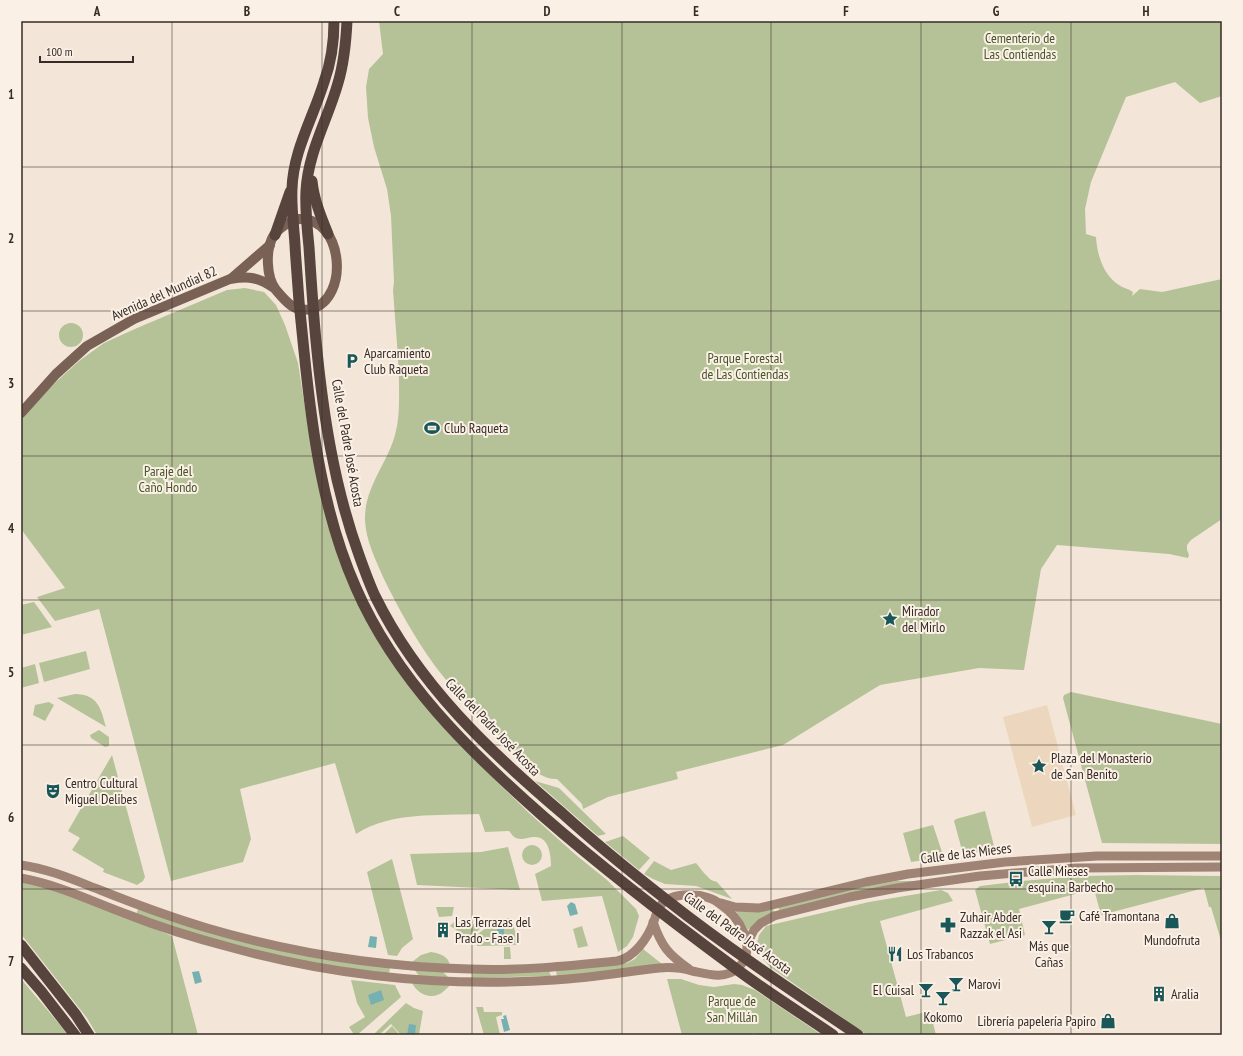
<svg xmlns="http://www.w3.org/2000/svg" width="1243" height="1056" font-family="'PT Sans Narrow',sans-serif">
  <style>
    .green { fill: #b5c298 }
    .plaza { fill: #ecd7be }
    .water { fill: #76b0b1 }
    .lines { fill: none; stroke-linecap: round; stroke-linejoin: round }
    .secondary { stroke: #9f8375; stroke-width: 9 }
    .primary { stroke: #796156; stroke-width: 10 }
    .highway { stroke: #57443c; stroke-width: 11 }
    .grid { fill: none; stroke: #362b26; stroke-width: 1; stroke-opacity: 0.55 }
    .labels { text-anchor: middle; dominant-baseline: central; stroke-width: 4; stroke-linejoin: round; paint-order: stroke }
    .park-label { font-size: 14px; fill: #465528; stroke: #faf0e5 }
    .street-label { font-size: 14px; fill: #362b26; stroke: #faf0e5 }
    .poi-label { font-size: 14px; fill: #362b26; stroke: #faf0e5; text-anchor: start }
    .neatline { fill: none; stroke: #362b26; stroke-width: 1.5 }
    .grid-label { font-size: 13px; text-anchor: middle; font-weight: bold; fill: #362b26 }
  </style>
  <rect width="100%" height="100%" fill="#f3e6d8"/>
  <g class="green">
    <path d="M379,21H1222V96L1200,103L1175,82L1126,97L1091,182L1085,209L1086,234L1096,237C1097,254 1103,275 1119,285C1123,288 1129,289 1133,292L1132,296L1140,289L1162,292L1222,279V519L1191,540L1187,545V550L1189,555L1188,558L1169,554L1057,545L1041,569L1024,670L979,668L880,685L783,745L676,772L678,779L608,797L583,809L582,804L557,779C537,780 520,757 507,744C482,719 456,694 435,666C415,638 398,608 383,577C375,558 366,541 365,520C364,488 387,464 395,435C400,417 399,399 399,381C398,350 395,320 393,290L394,282L391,216L387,189L374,147L368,118L366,87L369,69L383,54Z"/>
    <path d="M245,288L264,292L276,305L285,325L298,363L308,427L367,623L487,772L529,813L576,855L607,880L636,909L639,916L633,937L627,946L618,952L602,896L542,901L535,874L551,866C551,855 549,836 534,837C528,837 522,841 516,838C513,837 511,833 509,831L485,832L479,814C438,816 392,811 356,834L335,763L240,789L251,839L243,862L171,881L99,609L55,621L37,597L65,588L21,529V419L47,390L79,361L104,343L137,328L227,290Z"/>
    <circle cx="71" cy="335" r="12"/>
    <polygon points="34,602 52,627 21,635 21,605"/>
    <polygon points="86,651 90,669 44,682 39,663"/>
    <polygon points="35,664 39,683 21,688 21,668"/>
    <polygon points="1071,692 1222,724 1222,844 1102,843 1063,698 1064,695"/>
    <path d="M75,694C98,694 101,709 106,727L57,698Z"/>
    <polygon points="49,702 54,705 45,721 33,715 35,705"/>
    <polygon points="99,730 109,737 109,746 105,747 91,738 90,735"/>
    <polygon points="112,755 145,877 143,881 137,885 103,872 104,869 72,850 80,838 68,831"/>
    <polygon points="535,781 559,788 606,834 598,836"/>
    <polygon points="985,811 995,850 963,854 954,821 956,819"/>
    <polygon points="933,825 942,852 942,855 939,858 911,862 903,833"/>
    <polygon points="623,836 650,858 639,870 605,842"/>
    <circle cx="532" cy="855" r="10"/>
    <polygon points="508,847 520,890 417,885 410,854 481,852"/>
    <polygon points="392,859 413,939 402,948 397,956 388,955 367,872"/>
    <polygon points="654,861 671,870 696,863 704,873 711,880 717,882 732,899 696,886 665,884 653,879 644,874"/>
    <polygon points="1136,875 1220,876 1222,883 1222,944 1211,907 1209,907 1204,888 1101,915 1094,889 1019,909 1025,935 990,944 975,890 980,886 1022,881 1081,876"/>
    <polygon points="896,881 921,881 779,911 778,906 836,892"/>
    <polygon points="21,883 46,883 172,936 198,1035 97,1035 87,1018 21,934"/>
    <polygon points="941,890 948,893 953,901 880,921 906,1017 930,1011 936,1035 867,1035 770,967 760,956 756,947 759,935 766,926 869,902"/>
    <polygon points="436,907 454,907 452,916 439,917"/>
    <path d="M773,908L774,912C762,916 756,921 748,930L736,911L757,912Z"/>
    <path d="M138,909L164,918L390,967L389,974C348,968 306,962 265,953C222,943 179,928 136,915Z"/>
    <polygon points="489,918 512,918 518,945 477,946 474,937 487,927 489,927"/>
    <polygon points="455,921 483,926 472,936 467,937 462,933 461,933 450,926"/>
    <polygon points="582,926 588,946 578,948 573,929"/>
    <polygon points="504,947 510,947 511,959 504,959"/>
    <polygon points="643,949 662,964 557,977 556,970 627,963 635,959"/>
    <path d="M431,952C439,953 448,956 450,965L412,962L421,955Z"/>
    <polygon points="414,969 443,972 448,977 419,976"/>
    <polygon points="549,971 551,976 472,978 472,973"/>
    <polygon points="21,979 61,1026 68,1035 21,1035"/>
    <polygon points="667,979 681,979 699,985 714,987 734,984 742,985 755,990 822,1035 757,1035 754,1033 745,1035 682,1035"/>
    <polygon points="351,980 395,985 401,997 357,1035 350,1035 353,1033 349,1027 365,1017 357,1003"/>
    <path d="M411,981L450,984C449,987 447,988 444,991C433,1001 417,995 411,981Z"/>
    <polygon points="406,1003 414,1008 423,1011 419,1035 401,1035 391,1024 379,1035 373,1035"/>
    <polygon points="476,1007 483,1007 484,1012 502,1012 502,1015 496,1017 500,1035 484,1035"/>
    <polygon points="392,1026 398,1033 396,1035 383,1035"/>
  </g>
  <polygon class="plaza" points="1047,705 1076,815 1032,827 1003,717"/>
  <g class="water">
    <polygon points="571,902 575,904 578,914 570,916 567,906"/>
    <rect x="497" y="926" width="7" height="12"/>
    <polygon points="370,936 377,937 376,948 368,947"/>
    <polygon points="199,971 202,982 195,984 192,972"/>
    <polygon points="381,990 384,1000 371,1005 368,995"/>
    <polygon points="506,1015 510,1030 504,1032 501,1019 504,1019 503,1016"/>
    <polygon points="409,1024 416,1025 415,1035 407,1035"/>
  </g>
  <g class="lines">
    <g class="secondary">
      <path d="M21,865C49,869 74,880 100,890C135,904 170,917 207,928C292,953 380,967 470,969C519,971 568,966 617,961C634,958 648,938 654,921C656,914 659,905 665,901C672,896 684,894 693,895C701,895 713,898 720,904C739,917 759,947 738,968C725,980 707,974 692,971C682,968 670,967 659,968C624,972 590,978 555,980C446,987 334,976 229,947C195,938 162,928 129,915C93,902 59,885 21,878"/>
      <polyline points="721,903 735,907 759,908 866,882 908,874 1005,862 1097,856 1222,856"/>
      <path d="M653,922C662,947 668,954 689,969"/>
      <polyline points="747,944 754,930 761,923 774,916 850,897 897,888 980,876 1076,868 1222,867"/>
    </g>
    <g class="primary">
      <path d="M299,219C344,217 350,299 311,309C295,313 286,302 276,290C266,277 265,249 274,235C280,227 290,221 299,219Z"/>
      <polyline points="232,278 270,245"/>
      <path d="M21,413L56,374L87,346L134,319L230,279C249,276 258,277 274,288"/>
    </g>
    <g class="highway">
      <path d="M334,21C334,41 331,63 324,82C313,118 293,151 292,189C291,208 294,227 295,245C297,281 300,316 304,351C312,431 323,514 356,588C396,680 470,752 544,817C606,871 670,920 735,968C767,992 801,1013 833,1035"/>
      <path d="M347,21C346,42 344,63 338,83C328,119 308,152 306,191C305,209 307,228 309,247C311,278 313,310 316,341C323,414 334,486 359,555C364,569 369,583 375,596C418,684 489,751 562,813C596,844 632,873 668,901C729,949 794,992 858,1035"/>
      <path d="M312,181C314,200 321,217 328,234"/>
      <polyline points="275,235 290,192"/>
      <polyline points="21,945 76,1015 89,1035"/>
      <polyline points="21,968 41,991 75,1035"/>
    </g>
  </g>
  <path class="grid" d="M172,21V1035M322,21V1035M472,21V1035M622,21V1035M771,21V1035M921,21V1035M1071,21V1035M21,167H1222M21,311H1222M21,456H1222M21,600H1222M21,745H1222M21,889H1222"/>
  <defs>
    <symbol id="parking-bare" viewBox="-9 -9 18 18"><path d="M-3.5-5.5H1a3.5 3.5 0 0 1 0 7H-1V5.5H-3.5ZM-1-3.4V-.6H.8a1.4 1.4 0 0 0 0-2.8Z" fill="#195759" stroke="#faf0e5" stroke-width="2.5" paint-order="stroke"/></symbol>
    <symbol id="stadium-bare" viewBox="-9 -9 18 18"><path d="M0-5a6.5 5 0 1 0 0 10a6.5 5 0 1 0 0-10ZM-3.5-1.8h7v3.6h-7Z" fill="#195759" stroke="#faf0e5" stroke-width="2.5" paint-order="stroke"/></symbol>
    <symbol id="sight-bare" viewBox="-9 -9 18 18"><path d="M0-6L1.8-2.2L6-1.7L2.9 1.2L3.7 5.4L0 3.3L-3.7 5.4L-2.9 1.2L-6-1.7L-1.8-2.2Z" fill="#195759" stroke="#faf0e5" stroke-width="2.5" paint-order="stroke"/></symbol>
    <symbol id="theatre-bare" viewBox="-9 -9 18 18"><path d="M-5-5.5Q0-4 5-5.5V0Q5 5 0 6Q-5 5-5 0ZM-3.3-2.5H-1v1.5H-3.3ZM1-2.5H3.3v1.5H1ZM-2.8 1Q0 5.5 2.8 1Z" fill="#195759" stroke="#faf0e5" stroke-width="2.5" paint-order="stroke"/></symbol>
    <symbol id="bus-bare" viewBox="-9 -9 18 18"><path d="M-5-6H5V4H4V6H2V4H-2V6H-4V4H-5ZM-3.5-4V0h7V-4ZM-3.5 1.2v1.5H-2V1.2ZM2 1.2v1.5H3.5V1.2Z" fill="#195759" stroke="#faf0e5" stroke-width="2.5" paint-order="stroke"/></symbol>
    <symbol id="cafe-bare" viewBox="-9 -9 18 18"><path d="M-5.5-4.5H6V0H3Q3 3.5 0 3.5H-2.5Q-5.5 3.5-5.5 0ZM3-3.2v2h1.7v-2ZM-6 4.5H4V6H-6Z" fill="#195759" stroke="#faf0e5" stroke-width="2.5" paint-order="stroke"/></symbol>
    <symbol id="shop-bare" viewBox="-9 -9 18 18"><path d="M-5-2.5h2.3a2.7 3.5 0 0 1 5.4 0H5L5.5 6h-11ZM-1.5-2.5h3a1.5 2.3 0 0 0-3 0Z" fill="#195759" stroke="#faf0e5" stroke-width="2.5" paint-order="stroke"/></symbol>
    <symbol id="pharmacy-bare" viewBox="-9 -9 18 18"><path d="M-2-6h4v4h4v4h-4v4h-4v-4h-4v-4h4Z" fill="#195759" stroke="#faf0e5" stroke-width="2.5" paint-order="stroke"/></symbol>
    <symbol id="bar-bare" viewBox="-9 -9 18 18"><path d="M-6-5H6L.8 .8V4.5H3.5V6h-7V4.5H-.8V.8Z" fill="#195759" stroke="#faf0e5" stroke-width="2.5" paint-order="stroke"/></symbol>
    <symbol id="building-bare" viewBox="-9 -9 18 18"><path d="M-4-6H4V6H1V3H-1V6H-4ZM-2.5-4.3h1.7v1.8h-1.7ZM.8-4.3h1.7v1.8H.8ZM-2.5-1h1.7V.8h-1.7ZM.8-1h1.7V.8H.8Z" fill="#195759" stroke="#faf0e5" stroke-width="2.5" paint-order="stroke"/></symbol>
    <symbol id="restaurant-bare" viewBox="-9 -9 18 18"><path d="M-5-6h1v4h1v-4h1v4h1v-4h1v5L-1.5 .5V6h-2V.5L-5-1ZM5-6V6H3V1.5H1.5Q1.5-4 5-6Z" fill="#195759" stroke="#faf0e5" stroke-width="2.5" paint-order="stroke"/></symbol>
  </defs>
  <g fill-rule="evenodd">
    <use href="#parking-bare" x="341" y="350" width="22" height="22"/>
    <use href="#stadium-bare" x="421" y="417" width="22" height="22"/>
    <use href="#sight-bare" x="879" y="608" width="22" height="22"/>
    <use href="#sight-bare" x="1028" y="755" width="22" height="22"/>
    <use href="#theatre-bare" x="42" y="780" width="22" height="22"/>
    <use href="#bus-bare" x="1005" y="868" width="22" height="22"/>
    <use href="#cafe-bare" x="1056" y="905" width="22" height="22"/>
    <use href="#shop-bare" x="1161" y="910" width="22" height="22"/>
    <use href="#pharmacy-bare" x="937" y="914" width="22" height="22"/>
    <use href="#bar-bare" x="1038" y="916" width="22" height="22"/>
    <use href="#building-bare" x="432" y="919" width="22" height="22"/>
    <use href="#restaurant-bare" x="884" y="943" width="22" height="22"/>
    <use href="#bar-bare" x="945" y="973" width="22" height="22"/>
    <use href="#bar-bare" x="915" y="979" width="22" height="22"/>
    <use href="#building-bare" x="1148" y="983" width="22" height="22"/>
    <use href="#bar-bare" x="932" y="987" width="22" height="22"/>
    <use href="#shop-bare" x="1097" y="1010" width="22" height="22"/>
  </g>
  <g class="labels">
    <g class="park-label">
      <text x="1020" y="38">Cementerio de<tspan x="1020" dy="16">Las Contiendas</tspan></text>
      <text x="745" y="358">Parque Forestal<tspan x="745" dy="16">de Las Contiendas</tspan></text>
      <text x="168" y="471">Paraje del<tspan x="168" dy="16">Caño Hondo</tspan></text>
      <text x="732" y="1001">Parque de<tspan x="732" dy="16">San Millán</tspan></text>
    </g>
    <g class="street-label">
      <text transform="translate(164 293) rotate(-24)">Avenida del Mundial 82</text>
      <text transform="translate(348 443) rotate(80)">Calle del Padre José Acosta</text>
      <text transform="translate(493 727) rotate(46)">Calle del Padre José Acosta</text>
      <text transform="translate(966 853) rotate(-7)">Calle de las Mieses</text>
      <text transform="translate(738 933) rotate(36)">Calle del Padre José Acosta</text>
    </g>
    <g class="poi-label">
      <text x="364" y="353">Aparcamiento<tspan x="364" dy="16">Club Raqueta</tspan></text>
      <text x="444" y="428">Club Raqueta</text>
      <text x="902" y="611">Mirador<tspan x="902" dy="16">del Mirlo</tspan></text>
      <text x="1051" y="758">Plaza del Monasterio<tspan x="1051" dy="16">de San Benito</tspan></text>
      <text x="65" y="783">Centro Cultural<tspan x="65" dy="16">Miguel Delibes</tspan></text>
      <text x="1028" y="871">Calle Mieses<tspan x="1028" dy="16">esquina Barbecho</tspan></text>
      <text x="1079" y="916">Café Tramontana</text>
      <text x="960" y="917">Zuhair Abder<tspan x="960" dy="16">Razzak el Asi</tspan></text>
      <text x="455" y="922">Las Terrazas del<tspan x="455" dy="16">Prado - Fase I</tspan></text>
      <text x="1172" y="940" text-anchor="middle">Mundofruta</text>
      <text x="1049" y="946" text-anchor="middle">Más que<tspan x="1049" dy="16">Cañas</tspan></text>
      <text x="907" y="954">Los Trabancos</text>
      <text x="968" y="984">Marovi</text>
      <text x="914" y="990" text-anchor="end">El Cuisal</text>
      <text x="1171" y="994">Aralia</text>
      <text x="943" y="1017" text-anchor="middle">Kokomo</text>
      <text x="1096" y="1021" text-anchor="end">Librería papelería Papiro</text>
    </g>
  </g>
  <rect width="1243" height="1056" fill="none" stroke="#faf0e5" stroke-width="44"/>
  <path d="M40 56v6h93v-6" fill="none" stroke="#362b26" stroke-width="2"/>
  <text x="46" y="56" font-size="12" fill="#362b26" stroke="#faf0e5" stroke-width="3" paint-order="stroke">100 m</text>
  <rect x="22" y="22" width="1199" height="1012" class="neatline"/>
  <g class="grid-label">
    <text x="97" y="16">A</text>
    <text x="247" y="16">B</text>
    <text x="397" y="16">C</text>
    <text x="547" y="16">D</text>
    <text x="696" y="16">E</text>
    <text x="846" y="16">F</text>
    <text x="996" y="16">G</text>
    <text x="1146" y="16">H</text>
    <text x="11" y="99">1</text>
    <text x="11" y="243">2</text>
    <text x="11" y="388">3</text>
    <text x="11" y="533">4</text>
    <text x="11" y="677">5</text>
    <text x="11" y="822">6</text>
    <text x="11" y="966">7</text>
  </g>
</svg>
